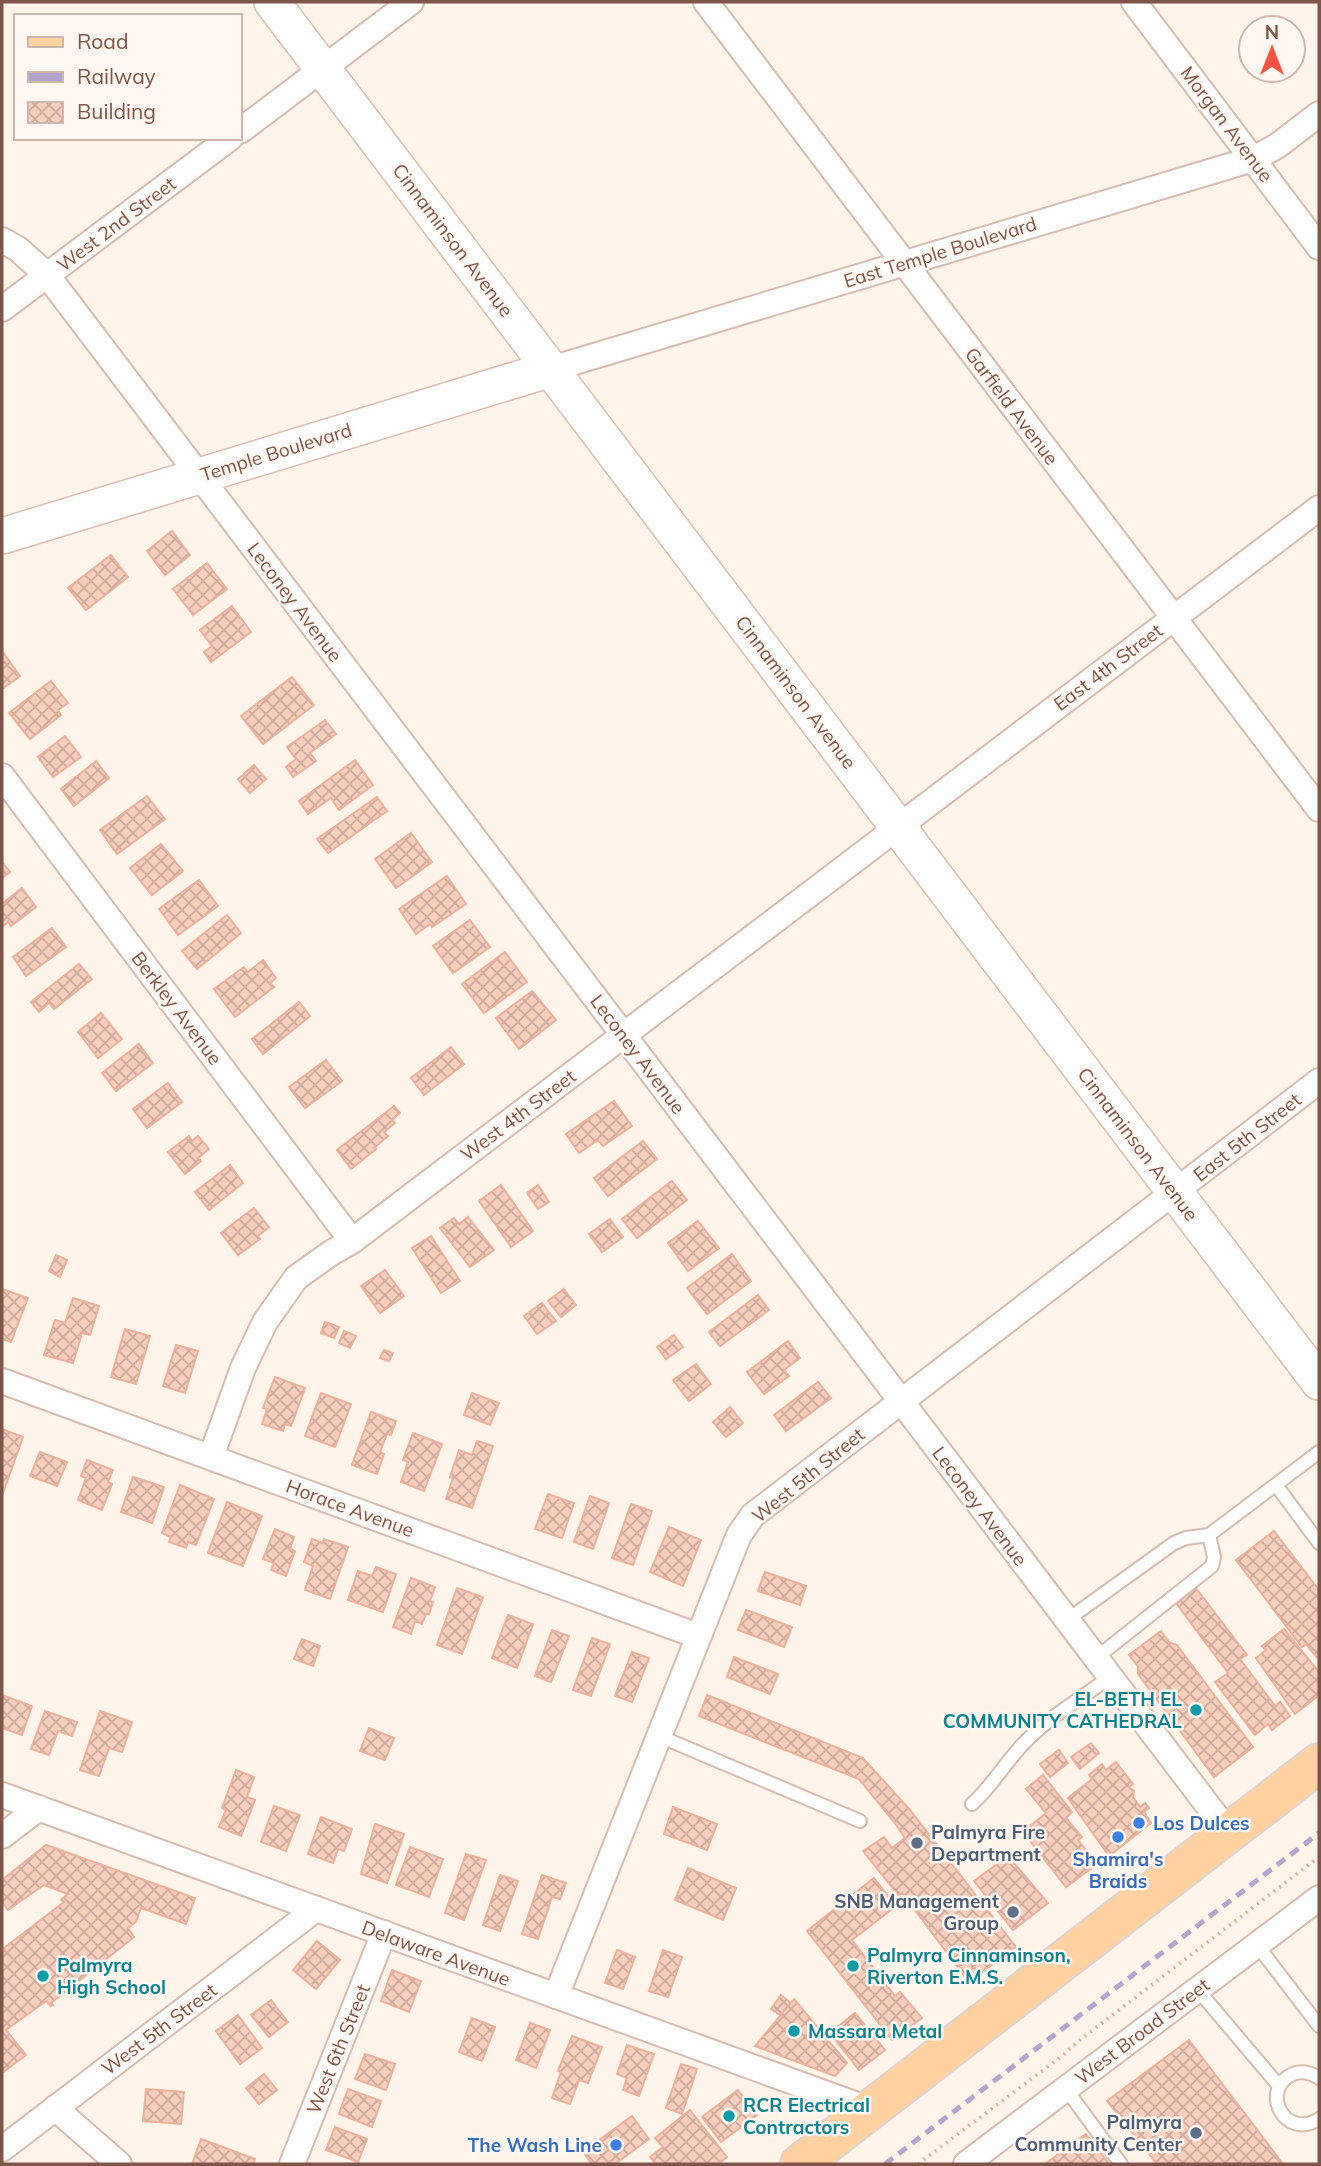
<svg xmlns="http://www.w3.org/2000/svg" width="1321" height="2166" font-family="Mulish,sans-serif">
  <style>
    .building { fill: url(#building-cross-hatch); stroke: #ecb19b; stroke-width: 2 }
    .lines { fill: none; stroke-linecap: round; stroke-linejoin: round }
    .lane-casing { stroke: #d6bcaf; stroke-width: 16 }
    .street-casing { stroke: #d6bcaf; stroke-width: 28 }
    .secondary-casing { stroke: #dbbdae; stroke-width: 38 }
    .primary-casing { stroke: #ddd3cf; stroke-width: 42 }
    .path { stroke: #deb09f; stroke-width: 3.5; stroke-dasharray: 2 5; stroke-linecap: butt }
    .lane { stroke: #fff; stroke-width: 12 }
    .street { stroke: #fff; stroke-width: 24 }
    .secondary { stroke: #fff; stroke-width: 35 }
    .primary { stroke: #ffd1a0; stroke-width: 38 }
    .rail { stroke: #b5a4cc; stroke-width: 5; stroke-dasharray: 10 7; stroke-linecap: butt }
    .culture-dot { fill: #0f9aa8; stroke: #fff8f2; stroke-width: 2.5 }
    .shop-dot { fill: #3f7fe0; stroke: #fff8f2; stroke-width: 2.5 }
    .service-dot { fill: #5c6f8a; stroke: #fff8f2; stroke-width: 2.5 }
    .labels { text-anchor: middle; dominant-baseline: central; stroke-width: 5; stroke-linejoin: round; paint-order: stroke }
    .street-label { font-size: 19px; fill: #7e5548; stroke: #fff8f2 }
    .culture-label { font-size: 19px; font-weight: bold; fill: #0d838f; stroke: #fff8f2; text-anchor: start }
    .shop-label { font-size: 19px; font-weight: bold; fill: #366cbe; stroke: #fff8f2; text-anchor: start }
    .service-label { font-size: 19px; font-weight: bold; fill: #4e5e75; stroke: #fff8f2; text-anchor: end }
  </style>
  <defs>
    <pattern id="building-cross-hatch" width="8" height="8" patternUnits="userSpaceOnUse" patternTransform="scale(1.75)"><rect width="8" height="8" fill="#f8cebd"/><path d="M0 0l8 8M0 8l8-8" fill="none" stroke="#ceaa9c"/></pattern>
  </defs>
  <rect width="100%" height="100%" fill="#fff4e9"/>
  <g class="building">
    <polygon points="172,531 190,555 165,575 147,551"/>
    <polygon points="111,555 128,577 86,610 68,588"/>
    <polygon points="207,563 227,589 193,615 173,589"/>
    <polygon points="232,606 251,632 211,662 204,652 212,646 200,630"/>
    <polygon points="2,651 20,676 2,689"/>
    <polygon points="292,677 314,705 263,744 241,716"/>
    <polygon points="51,681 68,703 58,710 61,715 30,739 9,713"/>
    <polygon points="325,720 336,734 310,753 316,761 293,777 286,767 296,759 287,747"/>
    <polygon points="65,736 81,757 53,777 38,757"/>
    <polygon points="355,760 373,785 339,810 331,798 308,814 299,801"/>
    <polygon points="96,761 109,778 74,806 61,789"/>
    <polygon points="254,765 266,779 250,793 238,779"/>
    <polygon points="147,796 165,819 117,854 100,830"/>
    <polygon points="377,797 387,811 328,853 317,839"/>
    <polygon points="411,833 432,862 396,888 375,859"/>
    <polygon points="161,844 183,871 152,895 130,868"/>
    <polygon points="2,862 10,872 2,878"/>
    <polygon points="447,876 466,904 432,927 430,924 416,934 399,909"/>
    <polygon points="199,880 218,906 178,935 159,909"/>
    <polygon points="22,888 36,907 11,926 8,922 2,927 2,904"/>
    <polygon points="227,915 241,933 197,969 182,951"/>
    <polygon points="470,920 490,947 453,973 433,946"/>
    <polygon points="52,928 66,947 26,976 13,957"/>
    <polygon points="505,952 527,982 484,1013 462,984"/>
    <polygon points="263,960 276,978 270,983 274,987 235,1017 214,989 244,967 248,972"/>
    <polygon points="79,964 92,979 54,1009 49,1003 39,1012 31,1002"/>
    <polygon points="532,991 556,1020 519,1049 496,1018"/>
    <polygon points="299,1002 310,1016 263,1054 252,1039"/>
    <polygon points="101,1013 122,1039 98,1058 78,1032"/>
    <polygon points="139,1044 153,1063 116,1091 102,1073"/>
    <polygon points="451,1047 464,1064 424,1095 411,1078"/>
    <polygon points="326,1060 342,1081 305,1108 289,1087"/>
    <polygon points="168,1083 182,1102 147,1128 133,1109"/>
    <polygon points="614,1101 632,1126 603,1146 598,1140 579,1153 566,1134"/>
    <polygon points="394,1106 400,1113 392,1120 395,1123 384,1132 388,1136 375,1147 376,1149 351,1169 337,1150"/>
    <polygon points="189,1136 192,1141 198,1136 209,1149 198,1158 201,1161 185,1174 168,1152"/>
    <polygon points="643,1141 657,1159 608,1196 594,1178"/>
    <polygon points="230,1165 243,1183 209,1210 195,1192"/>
    <polygon points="672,1181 687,1200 637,1238 622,1219"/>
    <polygon points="501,1185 533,1231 511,1247 479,1201"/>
    <polygon points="538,1185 549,1202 538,1209 527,1193"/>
    <polygon points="254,1208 269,1227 258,1236 260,1239 238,1255 221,1233"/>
    <polygon points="468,1217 494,1250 470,1267 440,1228 454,1218 459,1224"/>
    <polygon points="610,1219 623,1237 602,1252 589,1234"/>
    <polygon points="698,1221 719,1248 688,1271 668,1243"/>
    <polygon points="431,1236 460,1281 441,1293 412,1248"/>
    <polygon points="732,1254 751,1281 707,1314 687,1288"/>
    <polygon points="56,1255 67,1260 60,1277 49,1271"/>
    <polygon points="385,1270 404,1296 380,1313 361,1286"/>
    <polygon points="2,1289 28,1298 11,1342 2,1339"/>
    <polygon points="564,1289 576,1305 561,1317 548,1301"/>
    <polygon points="758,1295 769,1310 720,1346 709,1332"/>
    <polygon points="73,1298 99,1306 90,1335 82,1333 73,1363 44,1355 55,1320 65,1323"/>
    <polygon points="542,1303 556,1321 537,1334 524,1316"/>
    <polygon points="325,1322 339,1327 334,1338 321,1333"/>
    <polygon points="125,1329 150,1336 136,1384 111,1377"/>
    <polygon points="344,1331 356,1336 350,1348 339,1343"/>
    <polygon points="674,1335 683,1347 666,1359 657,1347"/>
    <polygon points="788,1341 800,1358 784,1370 789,1376 764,1394 747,1372"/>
    <polygon points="176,1345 198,1351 185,1393 163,1386"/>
    <polygon points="384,1350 393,1353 389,1361 380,1358"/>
    <polygon points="696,1364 711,1384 689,1401 673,1380"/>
    <polygon points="275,1377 305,1388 291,1426 285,1424 283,1431 262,1424 267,1409 263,1408"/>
    <polygon points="818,1382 831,1398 786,1431 774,1415"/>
    <polygon points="321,1393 351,1404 335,1447 305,1436"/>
    <polygon points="472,1393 499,1403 490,1425 464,1415"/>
    <polygon points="730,1407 743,1423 726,1437 713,1422"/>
    <polygon points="371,1412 396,1421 391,1435 387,1434 380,1452 384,1454 377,1474 352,1465"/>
    <polygon points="2,1429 23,1437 3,1493 2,1493"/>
    <polygon points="413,1433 442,1444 424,1491 401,1482 408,1462 403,1460"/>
    <polygon points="477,1441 493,1446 472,1508 446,1499 453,1478 450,1477 459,1450 472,1455"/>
    <polygon points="40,1452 67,1462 57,1486 30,1476"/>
    <polygon points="87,1460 113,1470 108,1482 112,1484 102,1510 78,1500 86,1478 81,1476"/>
    <polygon points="133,1477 164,1487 152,1523 121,1512"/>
    <polygon points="180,1485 214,1499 196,1545 188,1542 186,1548 169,1542 171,1537 162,1533"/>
    <polygon points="548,1494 574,1503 562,1538 535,1529"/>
    <polygon points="590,1496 609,1503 593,1549 574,1542"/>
    <polygon points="227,1502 262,1516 243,1566 208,1553"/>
    <polygon points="631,1504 652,1511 633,1565 612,1558"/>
    <polygon points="669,1527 701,1540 683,1586 650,1572"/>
    <polygon points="275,1529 294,1537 290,1549 295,1551 286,1576 271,1570 274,1563 263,1559"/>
    <polygon points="1274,1531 1319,1590 1319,1660 1306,1644 1302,1647 1236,1560"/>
    <polygon points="312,1539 323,1543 324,1539 348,1547 330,1599 305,1590 313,1566 304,1562"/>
    <polygon points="376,1567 396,1574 383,1612 348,1600 358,1571 372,1576"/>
    <polygon points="765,1572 806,1586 800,1605 758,1591"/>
    <polygon points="411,1578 435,1587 430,1601 433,1602 429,1614 426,1614 422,1624 415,1621 411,1634 393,1627"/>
    <polygon points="457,1588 483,1597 462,1654 437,1645"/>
    <polygon points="1196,1588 1247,1655 1240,1659 1275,1706 1280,1702 1290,1716 1272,1730 1268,1724 1255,1735 1215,1682 1228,1673 1176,1603"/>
    <polygon points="746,1610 792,1627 784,1647 738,1630"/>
    <polygon points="508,1615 533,1624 517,1668 492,1658"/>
    <polygon points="1284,1629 1319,1672 1319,1695 1295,1714 1256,1658 1266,1650 1262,1646"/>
    <polygon points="552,1630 569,1636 551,1682 535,1676"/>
    <polygon points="1161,1631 1169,1642 1177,1645 1253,1747 1214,1777 1138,1674 1138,1666 1129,1655"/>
    <polygon points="592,1638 610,1644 591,1696 573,1690"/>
    <polygon points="302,1639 320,1646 313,1666 294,1659"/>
    <polygon points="632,1652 649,1658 632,1702 615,1696"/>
    <polygon points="734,1657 778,1674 770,1694 727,1677"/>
    <polygon points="2,1695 32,1706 22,1735 2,1728"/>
    <polygon points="707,1695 863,1758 910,1810 1016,1947 969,1982 902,1893 899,1896 863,1851 884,1837 892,1848 905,1838 894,1822 859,1779 699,1716"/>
    <polygon points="45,1711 77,1722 72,1736 58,1731 49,1755 31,1749"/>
    <polygon points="100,1711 132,1722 122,1752 109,1748 99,1776 80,1770"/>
    <polygon points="369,1728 394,1738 385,1760 360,1751"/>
    <polygon points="1091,1743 1099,1753 1080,1769 1071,1757"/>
    <polygon points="1059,1750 1068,1763 1050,1777 1040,1764"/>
    <polygon points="1116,1762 1133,1784 1129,1787 1134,1791 1133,1797 1140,1807 1145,1803 1149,1808 1144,1812 1151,1823 1109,1856 1068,1798 1092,1779 1089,1775 1102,1764 1106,1770"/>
    <polygon points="236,1770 254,1777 247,1797 255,1800 241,1836 219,1827 226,1810 222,1808"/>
    <polygon points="1043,1775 1072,1812 1066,1818 1082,1837 1078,1840 1097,1864 1066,1887 1023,1832 1046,1813 1026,1789"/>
    <polygon points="274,1806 300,1815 286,1851 261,1842"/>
    <polygon points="673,1807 717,1824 707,1850 664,1834"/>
    <polygon points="321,1817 352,1829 344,1851 338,1849 333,1863 308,1854"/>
    <polygon points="375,1824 404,1834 387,1883 361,1874"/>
    <polygon points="46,1845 195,1898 186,1924 141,1908 136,1922 128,1928 134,1937 51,2003 53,2005 51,2006 46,2001 6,2030 26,2055 2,2073 2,1953 5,1950 4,1948 64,1902 61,1900 68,1894 44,1885 8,1910 2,1902 2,1880"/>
    <polygon points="410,1847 443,1859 429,1897 396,1885"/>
    <polygon points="466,1854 486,1860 464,1920 445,1913"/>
    <polygon points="1008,1856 1048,1903 1013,1930 974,1881"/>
    <polygon points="688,1868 736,1888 723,1920 675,1900"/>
    <polygon points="500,1875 518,1881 500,1931 483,1925"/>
    <polygon points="542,1875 566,1883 560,1899 552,1897 538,1939 522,1934"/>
    <polygon points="874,1878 896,1906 852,1940 895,1996 900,1992 922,2018 892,2040 807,1931"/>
    <polygon points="317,1941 340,1960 316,1989 293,1970"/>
    <polygon points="617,1950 635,1957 623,1989 605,1983"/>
    <polygon points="663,1950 682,1957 668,1997 649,1991"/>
    <polygon points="392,1970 421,1981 409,2012 381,2001"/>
    <polygon points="781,1995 791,2003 780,2015 771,2009"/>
    <polygon points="794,1999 847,2063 835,2076 755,2046"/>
    <polygon points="271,2000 288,2022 269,2037 251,2015"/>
    <polygon points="855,2013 885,2050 859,2070 830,2033"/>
    <polygon points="238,2015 262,2048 240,2064 216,2031"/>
    <polygon points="472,2018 495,2027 482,2061 459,2052"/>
    <polygon points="530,2023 550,2030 536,2068 516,2060"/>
    <polygon points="572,2036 602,2047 588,2083 579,2080 570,2104 552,2098 561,2072 558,2071"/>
    <polygon points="1189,2040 1283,2164 1157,2164 1107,2101"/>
    <polygon points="627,2045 654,2054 639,2096 623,2090 627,2078 617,2074"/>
    <polygon points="365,2054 395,2064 386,2090 355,2079"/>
    <polygon points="681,2064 697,2069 682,2114 666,2108"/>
    <polygon points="264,2074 277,2090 259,2104 246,2088"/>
    <polygon points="146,2089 184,2092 181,2124 143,2121"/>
    <polygon points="348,2089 381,2101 372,2127 339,2114"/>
    <polygon points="738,2090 757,2115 721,2142 702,2117"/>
    <polygon points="690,2110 727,2157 718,2164 656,2164 650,2157 663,2147 655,2138"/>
    <polygon points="632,2116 649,2139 615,2164 592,2164 583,2152"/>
    <polygon points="335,2127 367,2139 358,2162 326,2150"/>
    <polygon points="1086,2134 1109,2164 1045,2164"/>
    <polygon points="201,2139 255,2159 253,2164 192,2164"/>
  </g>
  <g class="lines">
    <defs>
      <g id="lane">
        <polyline points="1276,1485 1319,1543"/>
        <polyline points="1067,1620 1174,1543 1186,1538 1209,1535 1319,1452"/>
        <polyline points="1096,1658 1212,1566 1214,1557 1209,1535"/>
        <polyline points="659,1736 860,1821"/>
        <path d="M972,1804C990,1788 1001,1769 1017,1751C1042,1721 1079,1700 1110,1677"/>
        <polyline points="1257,1945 1319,2026"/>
        <polyline points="1197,1989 1279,2086"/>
        <path d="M1319,2078C1311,2073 1303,2070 1293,2074C1259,2089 1284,2141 1319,2119"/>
        <polyline points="1066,2089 1121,2164"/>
      </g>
      <g id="street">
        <polyline points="706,2 1319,809"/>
        <polyline points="1134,2 1319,247"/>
        <polyline points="240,131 411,2"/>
        <polyline points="2,240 18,249 47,275 1228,1832"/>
        <polyline points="2,309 230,138"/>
        <polyline points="551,369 1253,159 1277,146 1319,114"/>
        <polyline points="2,776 352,1241"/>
        <polyline points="2,1381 698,1636"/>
        <polyline points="211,1457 243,1368 265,1322 296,1278 331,1253 352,1241 1319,508"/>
        <polyline points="2,1795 871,2110"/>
        <polyline points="2,1836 39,1808"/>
        <polyline points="556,1996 739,1535 753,1515 1319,1081"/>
        <polyline points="55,2108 119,2164"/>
        <polyline points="2,2149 316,1909"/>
        <polyline points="292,2164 384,1933"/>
        <polyline points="966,2164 1319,1898"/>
      </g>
      <g id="secondary">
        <polyline points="272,2 1319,1382"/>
        <polyline points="2,536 551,369"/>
      </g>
      <polyline id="primary" points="800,2164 1319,1763"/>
    </defs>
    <use href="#lane" class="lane-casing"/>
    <use href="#street" class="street-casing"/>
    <use href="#secondary" class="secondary-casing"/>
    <use href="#primary" class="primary-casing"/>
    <polyline class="path" points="918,2164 1062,2056 1081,2039 1319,1857"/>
    <use href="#lane" class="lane"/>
    <use href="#street" class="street"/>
    <use href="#secondary" class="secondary"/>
    <use href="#primary" class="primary"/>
    <polyline class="rail" points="885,2164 1319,1833"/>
  </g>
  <g class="culture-dot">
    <circle cx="1196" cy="1710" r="7"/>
    <circle cx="853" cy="1966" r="7"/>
    <circle cx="43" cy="1976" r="7"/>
    <circle cx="794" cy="2031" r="7"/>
    <circle cx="729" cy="2116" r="7"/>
  </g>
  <g class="shop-dot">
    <circle cx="1139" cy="1823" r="7"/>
    <circle cx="1118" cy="1837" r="7"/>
    <circle cx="616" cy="2145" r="7"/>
  </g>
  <g class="service-dot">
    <circle cx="917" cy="1843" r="7"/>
    <circle cx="1013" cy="1912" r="7"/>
    <circle cx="1196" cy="2133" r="7"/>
  </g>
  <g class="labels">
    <g class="street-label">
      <text transform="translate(1227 124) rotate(53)">Morgan Avenue</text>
      <text transform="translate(116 224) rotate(-37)">West 2nd Street</text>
      <text transform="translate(453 240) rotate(53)">Cinnaminson Avenue</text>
      <text transform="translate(940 252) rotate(-17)">East Temple Boulevard</text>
      <text transform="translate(1012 406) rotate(53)">Garfield Avenue</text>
      <text transform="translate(276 452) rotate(-17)">Temple Boulevard</text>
      <text transform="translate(295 602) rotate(53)">Leconey Avenue</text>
      <text transform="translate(1108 667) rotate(-37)">East 4th Street</text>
      <text transform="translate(796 692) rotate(53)">Cinnaminson Avenue</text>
      <text transform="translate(177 1008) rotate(53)">Berkley Avenue</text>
      <text transform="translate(638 1054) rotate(53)">Leconey Avenue</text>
      <text transform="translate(518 1115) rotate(-37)">West 4th Street</text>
      <text transform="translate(1247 1137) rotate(-38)">East 5th Street</text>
      <text transform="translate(1138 1144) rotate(53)">Cinnaminson Avenue</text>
      <text transform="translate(808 1475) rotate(-39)">West 5th Street</text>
      <text transform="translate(980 1506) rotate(53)">Leconey Avenue</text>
      <text transform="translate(350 1508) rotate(20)">Horace Avenue</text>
      <text transform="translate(436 1953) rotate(20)">Delaware Avenue</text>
      <text transform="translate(159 2029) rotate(-37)">West 5th Street</text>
      <text transform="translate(1142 2031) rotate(-37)">West Broad Street</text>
      <text transform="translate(338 2049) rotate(-68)">West 6th Street</text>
    </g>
    <g class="culture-label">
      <text x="1182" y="1699" text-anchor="end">EL-BETH EL<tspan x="1182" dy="22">COMMUNITY CATHEDRAL</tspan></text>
      <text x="867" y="1955">Palmyra Cinnaminson,<tspan x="867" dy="22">Riverton E.M.S.</tspan></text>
      <text x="57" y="1965">Palmyra<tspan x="57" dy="22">High School</tspan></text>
      <text x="808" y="2031">Massara Metal</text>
      <text x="743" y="2105">RCR Electrical<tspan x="743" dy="22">Contractors</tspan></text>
    </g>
    <g class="shop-label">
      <text x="1153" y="1823">Los Dulces</text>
      <text x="1118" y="1859" text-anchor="middle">Shamira's<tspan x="1118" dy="22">Braids</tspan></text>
      <text x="602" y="2145" text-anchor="end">The Wash Line</text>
    </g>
    <g class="service-label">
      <text x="931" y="1832" text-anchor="start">Palmyra Fire<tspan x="931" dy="22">Department</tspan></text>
      <text x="999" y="1901">SNB Management<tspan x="999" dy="22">Group</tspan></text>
      <text x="1182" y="2122">Palmyra<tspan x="1182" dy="22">Community Center</tspan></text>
    </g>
  </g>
  <rect width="1321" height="2166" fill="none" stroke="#7e5548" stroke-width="7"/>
  <rect x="14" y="14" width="228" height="126" fill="#fff8f2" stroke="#cbb7ae" stroke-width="2"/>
  <rect x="28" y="37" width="35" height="10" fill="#ffd1a0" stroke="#cbb7ae" stroke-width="2"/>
  <text x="77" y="49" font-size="21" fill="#7e5548">Road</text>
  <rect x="28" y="72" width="35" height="10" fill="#b5a4cc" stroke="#cbb7ae" stroke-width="2"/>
  <text x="77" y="84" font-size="21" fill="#7e5548">Railway</text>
  <rect x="28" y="102" width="35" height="21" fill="url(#building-cross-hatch)" stroke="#cbb7ae" stroke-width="2"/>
  <text x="77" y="119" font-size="21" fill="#7e5548">Building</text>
  <g transform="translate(1272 49)"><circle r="33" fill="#fff8f2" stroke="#cbb7ae" stroke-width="2"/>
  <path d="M0-5L12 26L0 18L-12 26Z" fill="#f65541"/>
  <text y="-10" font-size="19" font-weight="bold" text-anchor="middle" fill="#7e5548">N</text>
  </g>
</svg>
